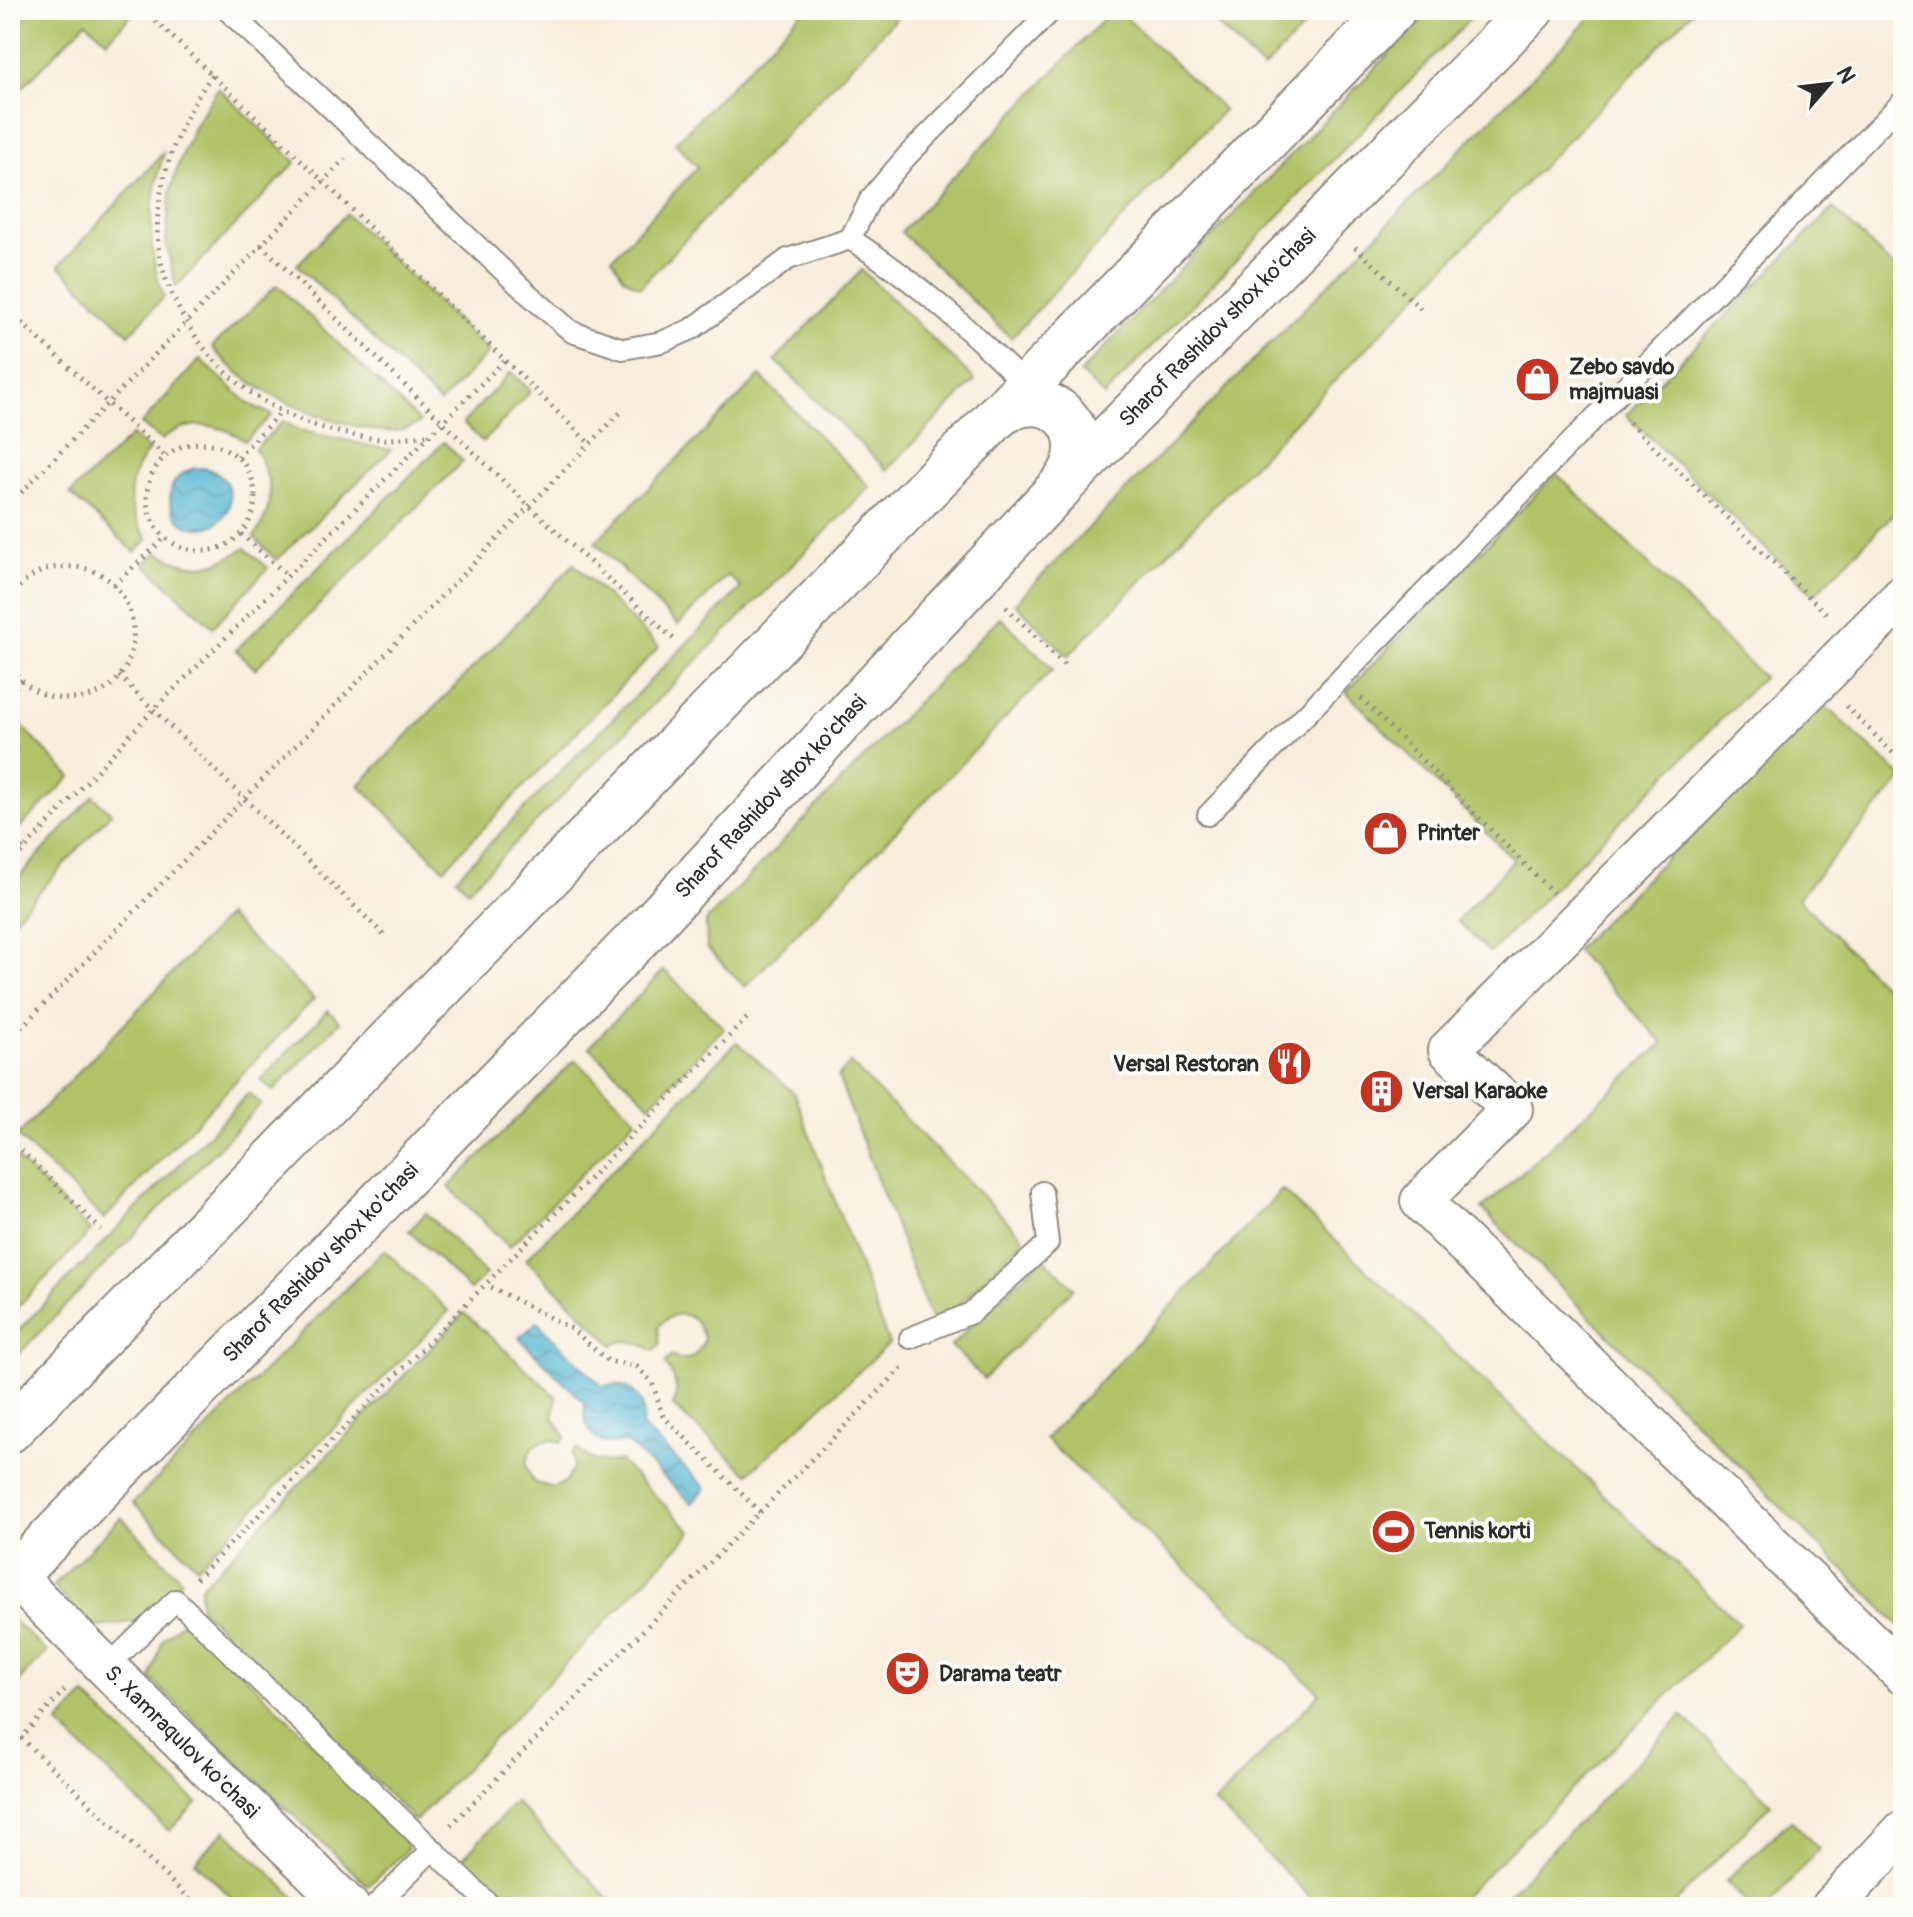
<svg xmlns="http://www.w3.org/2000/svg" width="1913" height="1917" font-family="Pangolin,sans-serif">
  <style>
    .green { fill: #b1c266; stroke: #6e7648; stroke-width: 2 }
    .water { fill: url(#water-waves); stroke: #3e707e; stroke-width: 2 }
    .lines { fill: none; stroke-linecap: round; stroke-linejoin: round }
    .lane-casing { stroke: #918c83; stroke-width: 24 }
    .street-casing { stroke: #918c83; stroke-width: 44 }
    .primary-casing { stroke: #918c83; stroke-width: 48 }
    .path { stroke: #918c83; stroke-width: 5; stroke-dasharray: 2 6; stroke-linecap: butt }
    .lane { stroke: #fff; stroke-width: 20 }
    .street { stroke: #fff; stroke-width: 40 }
    .primary { stroke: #fff; stroke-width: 44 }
    .labels { text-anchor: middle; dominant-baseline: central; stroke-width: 8; stroke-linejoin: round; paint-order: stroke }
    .street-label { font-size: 22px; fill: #2b2b2b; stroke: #fdfcf7 }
    .poi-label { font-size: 22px; font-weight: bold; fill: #2b2b2b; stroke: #fdfcf7; text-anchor: start }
  </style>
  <defs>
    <pattern id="water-waves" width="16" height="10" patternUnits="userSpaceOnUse" patternTransform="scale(2)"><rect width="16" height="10" fill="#52b5d1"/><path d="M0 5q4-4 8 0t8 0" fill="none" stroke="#4493aa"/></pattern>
  </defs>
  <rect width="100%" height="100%" fill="#fdfcf7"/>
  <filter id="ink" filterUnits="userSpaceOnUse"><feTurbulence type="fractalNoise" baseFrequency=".0125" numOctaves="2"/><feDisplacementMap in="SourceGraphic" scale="16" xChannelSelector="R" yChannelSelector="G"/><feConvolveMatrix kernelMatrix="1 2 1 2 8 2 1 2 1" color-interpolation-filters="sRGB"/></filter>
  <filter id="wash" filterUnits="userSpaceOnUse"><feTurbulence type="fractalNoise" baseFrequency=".006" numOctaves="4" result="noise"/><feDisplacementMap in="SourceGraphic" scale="32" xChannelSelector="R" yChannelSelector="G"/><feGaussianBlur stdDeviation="1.8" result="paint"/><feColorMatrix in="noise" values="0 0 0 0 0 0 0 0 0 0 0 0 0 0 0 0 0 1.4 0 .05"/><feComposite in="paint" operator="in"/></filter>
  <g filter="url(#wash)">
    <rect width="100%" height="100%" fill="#f7eddb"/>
    <g class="green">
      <polygon points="32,10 136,10 107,41 86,22 10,100 10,34"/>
      <polygon points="804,10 904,10 640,287 624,278 612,258 698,167 675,143"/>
      <polygon points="1112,10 1118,10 1224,110 1011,338 901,232"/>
      <polygon points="1202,10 1321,10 1263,69"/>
      <polygon points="1431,10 1479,10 1104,396 1080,373"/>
      <polygon points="1598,10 1694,10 1068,656 1015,603"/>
      <polygon points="218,88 296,162 176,287 166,243 170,193 178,165 194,127"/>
      <path d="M164,152C149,202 145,247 164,297L129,334L59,266Z"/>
      <polygon points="1833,208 1903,276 1903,504 1814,595 1626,415"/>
      <polygon points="346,214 489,352 440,403 297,265"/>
      <polygon points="862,270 975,380 887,470 775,360"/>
      <path d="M277,285L420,422C401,436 377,432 356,426C302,413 249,391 212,347Z"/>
      <path d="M200,359L249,404L272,415L245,441C221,423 186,418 162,440L141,424Z"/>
      <polygon points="511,372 531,391 483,442 463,423"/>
      <polygon points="760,376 870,487 468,890 456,878 741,588 728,575 678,625 595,542"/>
      <path d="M283,421L298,430L391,450L276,560L254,537C276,505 274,482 255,449Z"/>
      <path d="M132,435L149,450C125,480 124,508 148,539L135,552L70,494Z"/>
      <polygon points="444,442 463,461 255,669 236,650"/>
      <polygon points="1556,473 1763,677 1490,953 1457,921 1514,860 1346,692"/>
      <path d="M245,548L268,568L213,627L144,564L157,552C195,572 209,570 245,548Z"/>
      <polygon points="574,564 659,647 444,869 359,785"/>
      <polygon points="1000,617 1053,669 745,987 707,948 706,921"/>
      <polygon points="1821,702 1903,778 1798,898 1903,1006 1903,1629 1482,1209 1663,1043 1575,950"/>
      <polygon points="10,714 71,777 14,833 10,829"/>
      <polygon points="93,796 111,813 10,924 10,887"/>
      <polygon points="227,916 314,999 104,1219 17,1136"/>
      <polygon points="664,970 724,1028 650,1105 589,1047"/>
      <polygon points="328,1010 340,1022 273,1091 261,1080"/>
      <path d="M737,1042L794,1093L889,1344L748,1474L673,1406C680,1390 675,1377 665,1363L672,1356C688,1365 700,1354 704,1339C697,1313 677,1305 658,1327L660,1344L654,1351C640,1343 628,1337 613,1345L526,1259Z"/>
      <polygon points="575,1060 636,1119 509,1247 449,1187"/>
      <polygon points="850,1063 1024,1238 943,1321 936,1324 930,1316 838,1077"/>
      <polygon points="249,1093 261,1104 10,1363 10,1339"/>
      <polygon points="10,1152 91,1231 10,1315"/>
      <polygon points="1282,1190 1740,1624 1453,1907 1320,1907 1215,1803 1320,1693 1045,1439"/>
      <polygon points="426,1213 486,1274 470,1290 409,1231"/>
      <polygon points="384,1250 449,1311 197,1567 133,1503"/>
      <polygon points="1043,1257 1074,1288 984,1379 951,1346"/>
      <path d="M464,1313L557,1397L553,1417L566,1437L561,1442C543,1436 528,1446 526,1465L533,1482L553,1488L566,1482L574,1466L572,1453L577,1448C589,1462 603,1465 620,1461L692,1532L415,1821L200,1608V1588Z"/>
      <polygon points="121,1517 182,1580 144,1620 92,1628 53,1586"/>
      <polygon points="186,1618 401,1830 408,1849 368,1886 150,1679 163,1639"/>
      <polygon points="13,1620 47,1652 10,1690 10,1623"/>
      <polygon points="85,1695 197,1803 169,1831 58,1724"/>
      <polygon points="1682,1716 1771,1804 1671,1907 1496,1907"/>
      <polygon points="515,1802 617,1907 505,1907 459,1862"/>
      <polygon points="1791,1820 1819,1849 1767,1907 1751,1907 1726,1881"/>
      <polygon points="225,1830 305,1907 241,1907 195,1862"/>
    </g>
    <g class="water">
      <circle cx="200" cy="498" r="30"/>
      <path d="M537,1322L602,1386C630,1379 648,1399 642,1426L706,1488L692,1503L625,1441C598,1452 581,1428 585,1403L519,1338Z"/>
    </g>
  </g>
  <g filter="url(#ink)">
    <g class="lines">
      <defs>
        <g id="lane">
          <path d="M227,10L526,292L572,332L623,349L662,342L692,329L788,259L850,239C916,280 972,332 1027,386"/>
          <polyline points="850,239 871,198 907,156 1052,10"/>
          <polyline points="1208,815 1903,101"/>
          <polyline points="910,1338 971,1313 1048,1243 1042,1192"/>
          <polyline points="107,1667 176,1600 492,1907"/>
          <polyline points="374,1907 433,1849"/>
        </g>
        <g id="street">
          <polyline points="1903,596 1449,1050 1512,1109 1421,1201 1903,1674"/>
          <path id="s1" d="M14,1576L349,1907"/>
          <polyline points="1832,1907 1903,1831"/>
        </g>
        <g id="primary">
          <path d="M996,417C1048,377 1104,432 1063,484"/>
          <polyline points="10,1430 1393,10"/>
          <path id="s2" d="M10,1580L652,924L1063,484L1531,10"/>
        </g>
      </defs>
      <use href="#lane" class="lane-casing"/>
      <use href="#street" class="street-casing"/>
      <use href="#primary" class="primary-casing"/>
      <g class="path">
        <polyline points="144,10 323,181 590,444"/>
        <path d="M212,75C178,123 153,186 158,246C161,269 169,289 179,309C219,387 294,431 380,439C395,440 413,436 428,435"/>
        <polyline points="261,245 529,506 677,642"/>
        <polyline points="1355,247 1421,309"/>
        <polyline points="10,312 165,456"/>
        <polyline points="1629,423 1829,616"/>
        <circle cx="201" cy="497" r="54"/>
        <polyline points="238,457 281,412"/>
        <polyline points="10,504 345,159"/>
        <polyline points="241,534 288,576"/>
        <polyline points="114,585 166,537"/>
        <path d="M10,600C18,584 35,571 53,568C152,551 161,698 71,699C45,699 24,688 10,665"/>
        <polyline points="1006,607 1068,669"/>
        <polyline points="119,676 387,938"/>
        <polyline points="10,693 22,680"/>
        <polyline points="1361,698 1553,893"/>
        <polyline points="1846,706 1903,763"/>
        <polyline points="10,837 24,850"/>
        <polyline points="10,865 154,709 505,360"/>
        <polyline points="10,1039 621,412"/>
        <polyline points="10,1139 101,1230"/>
        <polyline points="760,1512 903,1367"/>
        <polyline points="196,1579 749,1016"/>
        <polyline points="21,1738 198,1907"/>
        <polyline points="10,1751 68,1686"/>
        <polyline points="451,1825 760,1512 663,1416 652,1382 637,1367 608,1361 572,1329 487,1285"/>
      </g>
      <use href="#lane" class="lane"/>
      <use href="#street" class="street"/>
      <use href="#primary" class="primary"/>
    </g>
  </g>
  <defs>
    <symbol id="shop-disc" viewBox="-11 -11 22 22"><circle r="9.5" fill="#c8321e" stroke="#fdfcf7"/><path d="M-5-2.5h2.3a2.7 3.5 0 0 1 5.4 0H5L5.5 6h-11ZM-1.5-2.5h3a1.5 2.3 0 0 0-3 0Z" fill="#fff"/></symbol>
    <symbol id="restaurant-disc" viewBox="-11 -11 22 22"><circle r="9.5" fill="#c8321e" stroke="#fdfcf7"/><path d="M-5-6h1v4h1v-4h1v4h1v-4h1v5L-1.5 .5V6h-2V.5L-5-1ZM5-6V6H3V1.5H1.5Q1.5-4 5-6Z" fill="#fff"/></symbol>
    <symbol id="building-disc" viewBox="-11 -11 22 22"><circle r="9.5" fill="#c8321e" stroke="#fdfcf7"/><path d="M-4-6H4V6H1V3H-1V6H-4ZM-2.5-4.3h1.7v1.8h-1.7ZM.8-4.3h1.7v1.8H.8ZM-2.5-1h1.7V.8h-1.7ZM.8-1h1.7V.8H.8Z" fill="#fff"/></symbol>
    <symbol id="stadium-disc" viewBox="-11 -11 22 22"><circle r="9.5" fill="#c8321e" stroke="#fdfcf7"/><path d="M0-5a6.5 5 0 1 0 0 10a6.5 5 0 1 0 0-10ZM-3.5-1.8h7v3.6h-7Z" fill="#fff"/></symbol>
    <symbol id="theatre-disc" viewBox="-11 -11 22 22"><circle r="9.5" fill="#c8321e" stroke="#fdfcf7"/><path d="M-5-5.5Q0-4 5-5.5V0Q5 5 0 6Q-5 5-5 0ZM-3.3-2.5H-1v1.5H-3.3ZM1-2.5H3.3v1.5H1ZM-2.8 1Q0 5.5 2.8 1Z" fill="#fff"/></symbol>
  </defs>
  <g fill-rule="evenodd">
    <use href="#shop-disc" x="1512" y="354" width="51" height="51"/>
    <use href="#shop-disc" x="1360" y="808" width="51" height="51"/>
    <use href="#restaurant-disc" x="1264" y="1038" width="51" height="51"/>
    <use href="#building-disc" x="1356" y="1066" width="51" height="51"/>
    <use href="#stadium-disc" x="1368" y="1506" width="51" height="51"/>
    <use href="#theatre-disc" x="882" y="1648" width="51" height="51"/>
  </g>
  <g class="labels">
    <g class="street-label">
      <text stroke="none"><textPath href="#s2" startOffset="1740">Sharof Rashidov shox ko'chasi</textPath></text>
      <text stroke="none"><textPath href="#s2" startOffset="1092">Sharof Rashidov shox ko'chasi</textPath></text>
      <text stroke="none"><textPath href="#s2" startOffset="444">Sharof Rashidov shox ko'chasi</textPath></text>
      <text stroke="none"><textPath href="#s1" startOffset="236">S. Xamraqulov ko'chasi</textPath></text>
    </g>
    <g class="poi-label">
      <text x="1569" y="367">Zebo savdo<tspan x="1569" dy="25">majmuasi</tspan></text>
      <text x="1417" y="833">Printer</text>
      <text x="1259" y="1064" text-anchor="end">Versal Restoran</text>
      <text x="1412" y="1091">Versal Karaoke</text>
      <text x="1424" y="1531">Tennis korti</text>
      <text x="939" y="1674">Darama teatr</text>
    </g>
  </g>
  <rect width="1913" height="1917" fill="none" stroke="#fdfcf7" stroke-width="40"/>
  <g transform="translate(1829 84) rotate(62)" stroke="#fdfcf7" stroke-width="6" paint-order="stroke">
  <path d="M0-6L14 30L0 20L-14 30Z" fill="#2b2b2b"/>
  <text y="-12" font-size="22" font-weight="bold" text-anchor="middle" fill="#2b2b2b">N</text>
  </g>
</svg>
